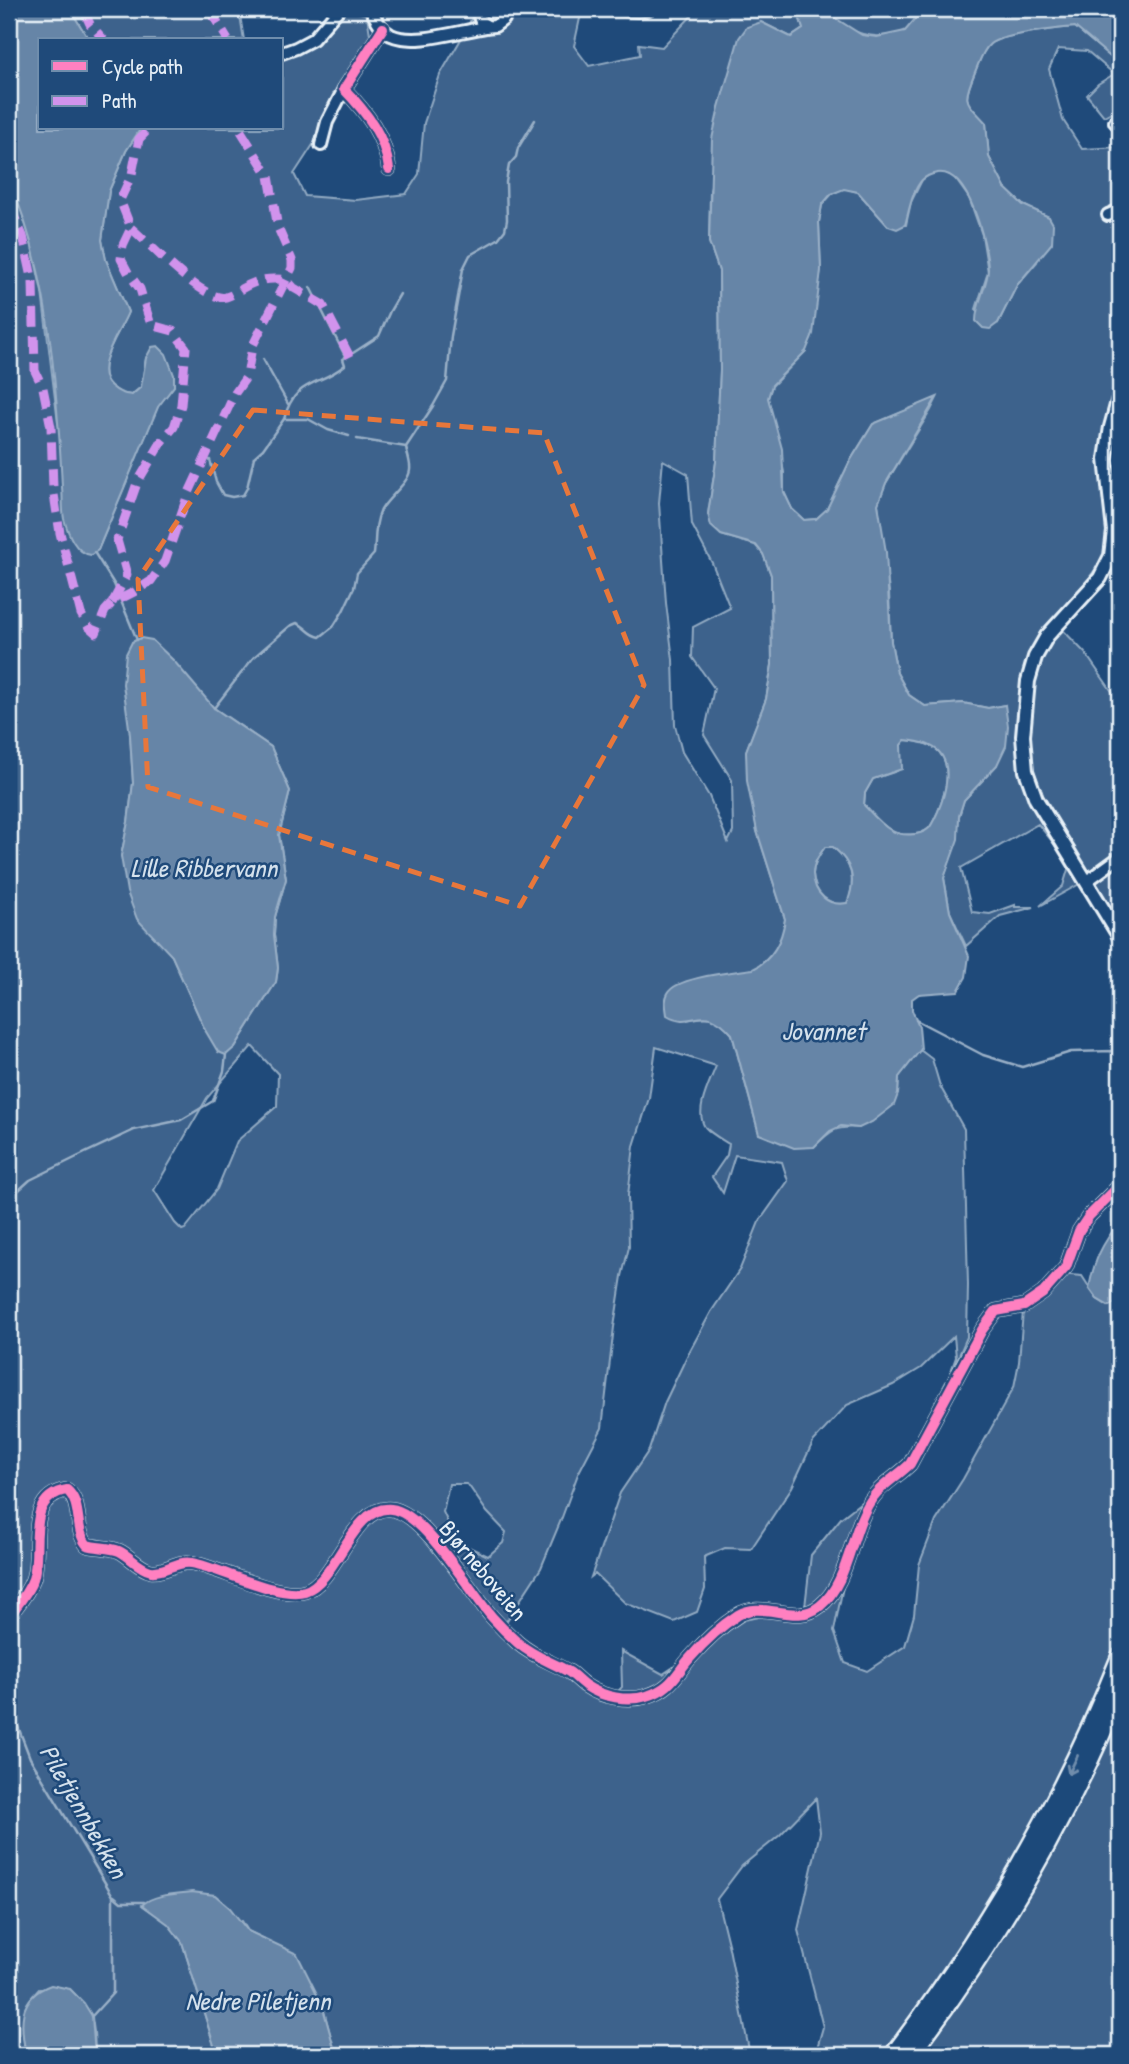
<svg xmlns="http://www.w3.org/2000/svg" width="1129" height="2064" font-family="'Patrick Hand',sans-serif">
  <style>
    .green { fill: #3c628c; stroke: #92aac2; stroke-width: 2; fill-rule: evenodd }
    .water { fill: #6685a7; stroke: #9ab0c7; stroke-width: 2; fill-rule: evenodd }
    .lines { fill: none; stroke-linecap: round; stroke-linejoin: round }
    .stream { stroke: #9ab0c7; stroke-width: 2.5 }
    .minor-casing { stroke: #e8f1f8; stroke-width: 16 }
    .major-casing { stroke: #e8f1f8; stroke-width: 18 }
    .highway-casing { stroke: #e8f1f8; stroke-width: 21 }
    .minor { stroke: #1f4a7a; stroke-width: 10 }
    .major { stroke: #1f4a7a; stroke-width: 12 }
    .highway { stroke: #1f4a7a; stroke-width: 16 }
    .quiet { stroke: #d193ec; stroke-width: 9; stroke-dasharray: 18 9; stroke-linecap: butt }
    .cycleway-casing { stroke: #1f4a7a; stroke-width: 15 }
    .cycleway { stroke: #ff80c0; stroke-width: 10 }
    .oneway { stroke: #6f8dac }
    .marked { fill: none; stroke: #e8773b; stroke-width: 5; stroke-dasharray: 14 9; stroke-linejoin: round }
    .labels { text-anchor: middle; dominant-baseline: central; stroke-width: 5; stroke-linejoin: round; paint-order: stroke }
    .street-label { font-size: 24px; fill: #e8f1f8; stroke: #1f4a7a }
    .water-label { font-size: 26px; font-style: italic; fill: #d4e1ec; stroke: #1f4a7a }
  </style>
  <rect width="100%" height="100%" fill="#1f4a7a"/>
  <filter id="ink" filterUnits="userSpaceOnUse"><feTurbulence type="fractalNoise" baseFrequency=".0143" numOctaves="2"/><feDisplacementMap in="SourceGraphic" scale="14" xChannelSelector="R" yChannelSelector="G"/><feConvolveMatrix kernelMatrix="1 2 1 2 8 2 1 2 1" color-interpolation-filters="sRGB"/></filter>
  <g filter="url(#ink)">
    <g class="green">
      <polygon points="70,9 239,9 244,40 89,40"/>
      <path d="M347,9L367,15L371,41L340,82L322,131L294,174L305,196L356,200L406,194L419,174L424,123L440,75L467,29L475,9H582L574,46L589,66L640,55L639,44L662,47L698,9H797L803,29L791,37L761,22L710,190L709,242L719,271L720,370L716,462L708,514L721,535L755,545L763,554L771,575L772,665L766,699L746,751L757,831L785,919L783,934L775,951L761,965L687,1020C711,1015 716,1015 732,1034L759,1134L814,1147C831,1130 835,1126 859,1128L898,1094L899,1077L920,1050L932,1059L940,1086L964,1129L968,1285L967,1337L946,1385L956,1357L954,1336L921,1368L893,1385L847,1405L813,1442L792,1487L751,1549L725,1548L704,1557L705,1589L697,1612L674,1622L625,1603L595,1574L591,1577L620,1493L649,1450L665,1402L687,1356L711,1312L740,1269L759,1222L788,1181L782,1162L735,1155L723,1193L712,1177L727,1155L729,1144C721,1139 711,1134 705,1127C694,1111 710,1082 716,1066L656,1047L649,1098L634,1146L628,1195L629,1247L622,1276L614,1327L602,1428L578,1474L561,1520L541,1568L504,1625L528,1651L613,1697L622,1687L621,1651L663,1674L744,1620L805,1607L811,1555L841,1518L860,1503L834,1631L845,1663L867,1671L905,1646L914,1615L919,1565L936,1521L963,1479L1014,1387L1019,1362L1023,1311L1058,1274L1082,1276L1097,1299L1108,1306L1120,1300V2055H815L823,2027L798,1930L820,1832L816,1798L780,1835L742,1866L717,1899L729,1948L750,2055H336L322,2004L265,1939L248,1931L242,1921L142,1905L169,1924L182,1942L217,2055H95C94,2021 95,2014 70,1989H39C19,2009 21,2029 26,2055H9V180L19,203L31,242L42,292L58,423L94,552L98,550L158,406L174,386L146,358L141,387L131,395C122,394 118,392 111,386C91,368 121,331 128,312L106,260L102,240L109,191L126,151L141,128H282V49L307,39ZM663,460L688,474L692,525L712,563L730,608L693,627L692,657L714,688L704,735L732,780L733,832L728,842L709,796L682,752L675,725L673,660L666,603L659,503ZM141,638L214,708L271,747L290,791L279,835L286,879L275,917L274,935L278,968L276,982L235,1047L205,1030L172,956L121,856L128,822L133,783L130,735L132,642ZM252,1046L278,1074L277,1106L237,1141L217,1189L185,1229L182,1230L175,1223L154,1190L207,1098ZM449,1484H466L469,1486L487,1512L506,1532L503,1543L488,1556L456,1541L443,1512Z"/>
      <path d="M826,9H931C919,13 917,24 906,30C902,33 895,34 890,35C863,40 843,29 826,9Z"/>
      <path d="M1075,27L1120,65V107L1104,116L1087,95L1098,84L1114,74L1087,51L1058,49L1049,69L1063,120L1082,149L1120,147V395L1105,441L1110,510L1104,557L1074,599L1060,627L1085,653L1120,703V925L1085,881L1040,906L1063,886L1070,863L1038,824L961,868L972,912L990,914L1015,905V907H1034L1000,916L966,946L950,912L944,878L957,839L959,816L964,800L997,765L1005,705L988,708L963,703L925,706L909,695L897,673L891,642L889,591L878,504L886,483L931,410L937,398L873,424L849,463L827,509L816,519L804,520L792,509L784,492V472L768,398L772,386L806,351L821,270L819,222L822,205L832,194L844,188L858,192L888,226L906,225L911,202L922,180L932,173L944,172L954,177L969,198L982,235L988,272L976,309L998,323L1017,285L1037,262L1049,217L1023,205L1005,188L989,157L986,123C965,100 962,103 975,72C979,63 982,51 990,44C1002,34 1057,29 1075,27Z"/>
      <path d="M905,740C916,741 933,744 940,753C954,770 943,802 934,820C932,823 931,827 928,829C920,836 901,836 892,831C881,825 873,814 864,805L865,793L873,779L897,771L901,745Z"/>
      <path d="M825,847H833C852,863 856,879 848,903C829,907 814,894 813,874C813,864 819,855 825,847Z"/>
    </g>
    <g class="water">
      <path d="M9,9H70L89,40H40V128H141L126,151L109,191L102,240L106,260L128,312C121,331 91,369 111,386C118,392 122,394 132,395L141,387L146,358L152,347L158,346L166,354L174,375V386L158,407L98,550L91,555C75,553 68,533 64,519C62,509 63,497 62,487C61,465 60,443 58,422C52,341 42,255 9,180Z"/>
      <path d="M797,9H826L832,16L862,35L877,37L905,31L922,11L931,9H949L996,14L1024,12L1037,9H1120V65L1075,27C1057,29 1002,34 990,44C982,51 979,63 975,72C962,103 965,100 986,123L989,157L1005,188L1023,205L1049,217L1053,224L1052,243L1017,285L998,323L990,329L983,328L976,321C976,303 988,285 988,269C987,244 969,168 937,173C932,174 926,176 922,180C912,191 909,211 905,225L897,229L888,226L858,192L844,189L831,194L822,205L819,222L821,270L813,334L806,351L772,385L768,398L782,449L784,492L792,509L804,520L816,519L827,509L849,463L873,424L937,397L886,483L878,504L886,552L891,642L897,673L909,695L925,706L963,703L988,708L1005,705L1008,726L1006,746L997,765L964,800L959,816L958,839L944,878L950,912L969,956L966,977L958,991L919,994L912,999V1010L919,1027L921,1049L899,1077L898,1094L894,1105L872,1122L859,1128L841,1126L830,1131L814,1147L794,1148L759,1134L732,1034C703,1000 693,1031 667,1015C666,1007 664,1000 668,993C676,977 734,972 753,969C773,959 782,941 785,919L757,831L747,781L746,751L766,699L772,665L771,575L763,554L756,545L721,535L711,526L708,514L716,462L720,370L719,271L709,242L712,139L719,107L739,38L747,27L761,22L791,37L803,29ZM905,740C916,741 933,744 940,753C954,770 943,802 934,820C932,823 931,827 928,829C920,836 901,836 892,831C881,825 872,814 864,805L865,793L873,779L902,769L901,745ZM825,847H833C852,863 857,879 847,903C828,907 814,894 813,874C813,863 819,855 825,847Z"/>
      <polygon points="141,638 152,640 174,661 214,708 271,747 290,791 279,835 286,879 275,917 274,935 278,968 276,982 235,1047 226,1055 218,1052 205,1030 172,956 137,919 127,892 121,856 128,822 133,783 130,735 123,684 126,654 132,642"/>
      <path d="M1120,1221V1300L1109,1306L1097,1299L1089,1288C1094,1260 1102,1244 1120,1221Z"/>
      <path d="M192,1892L215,1895L230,1908L248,1931L297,1954L322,2004L336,2055H217L182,1942L168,1924L142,1905C154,1894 176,1894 192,1892Z"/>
      <path d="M51,1985L70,1989L84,2003L92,2016L95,2055H26C20,2025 17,1997 51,1985Z"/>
    </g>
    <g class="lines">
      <g class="stream">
        <polyline points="310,287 345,356"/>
        <polyline points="353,353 379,336 390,311 400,294"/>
        <polyline points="263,359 288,404"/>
        <path d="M284,419C295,378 319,387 345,365L343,359L348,356"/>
        <polyline points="357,439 406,447"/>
        <polyline points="210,460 216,482 223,495 232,497 243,495 247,488 254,457 263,449 284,419 308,419 328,430 349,436"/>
        <polyline points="94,552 114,584 137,640"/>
        <path d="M214,708L253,658L290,626L297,623C307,627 309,635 320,637L333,627L343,611L354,588L357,573L374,554C376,538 374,525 381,510C388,497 409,483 410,470C411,463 407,454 406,447L433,406L447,381L451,336L463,269L470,255L498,239L505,230L507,220L506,182L509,165L516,157L518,148L535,120"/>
        <polyline points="916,1020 983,1055 1022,1067 1071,1052 1114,1051 1120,1057"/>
        <polyline points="9,1199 30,1180 85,1153 134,1130 181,1120 213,1101 224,1071 226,1055"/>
        <polyline points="9,1703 30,1758 113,1896 113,1993 92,2016"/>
        <polyline points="114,1896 121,1902 144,1902"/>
      </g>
      <defs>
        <g id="minor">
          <path d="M371,9C375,18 381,30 391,35C418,47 466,28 495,26L504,19V9"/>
          <polyline points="479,9 478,13 481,22 487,26"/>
          <polyline points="610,9 638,11 649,9"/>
          <path d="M383,28L344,89C367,113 385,136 389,169"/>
          <polyline points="282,53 296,48 313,39 339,9"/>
          <polyline points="1115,122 1120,126"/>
          <polyline points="321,145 327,122 344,89"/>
          <polyline points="1108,215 1120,210"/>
          <polyline points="1087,881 1120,857"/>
          <path d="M9,1616C18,1604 28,1593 33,1579C43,1550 23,1497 67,1490C83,1504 74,1530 87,1545C97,1548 110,1547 119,1551C130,1556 138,1568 151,1571C165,1573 177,1560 192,1563C220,1568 278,1599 305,1591C337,1581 352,1505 391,1509C424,1512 470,1592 492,1617C500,1626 509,1635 518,1643C534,1657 552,1662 569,1672C575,1676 580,1682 586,1686C602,1697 628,1702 647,1696C672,1688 675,1675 690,1658C703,1643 721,1626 738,1615C763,1599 795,1626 820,1606C850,1582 851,1525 874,1496C882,1485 899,1475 910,1464L982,1330L996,1311L1024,1306L1043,1293L1066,1267L1079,1231L1089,1216L1120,1185"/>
        </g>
        <polyline id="major" points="1120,394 1111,427 1106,459 1114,531 1111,556 1100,578 1047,636 1035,657 1028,681 1023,736 1026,771 1036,799 1120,937"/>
        <g id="highway">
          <path d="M893,2055C986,1932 1063,1800 1120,1657"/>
          <path d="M910,2055C995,1944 1067,1821 1120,1691"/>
        </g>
      </defs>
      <use href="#minor" class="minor-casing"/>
      <use href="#major" class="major-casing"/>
      <use href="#highway" class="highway-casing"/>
      <use href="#minor" class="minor"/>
      <use href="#major" class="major"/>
      <use href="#highway" class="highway"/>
      <g class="quiet">
        <polyline points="83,9 90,24 104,40"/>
        <polyline points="209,9 228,40"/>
        <polyline points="9,205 23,236 33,282 35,371 43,388 51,427 53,488 60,533 81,614 88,626 96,633 105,611 112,603 134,592 151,581 165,561 187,497 235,393 247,376 252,347 292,268 292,260 278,228 269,176 239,128"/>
        <path d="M131,228C149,243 204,303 226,297C231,296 237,292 241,289C257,280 268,277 287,280L294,288L323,305L350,357"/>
        <polyline points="112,603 127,575 117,540 137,483 162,441 174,427 181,405 186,348 173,331 151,325 140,289 129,274 121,259 123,245 131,228 120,200 132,174 139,139 150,128"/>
      </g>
      <defs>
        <g id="cycleway">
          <path d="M383,28L344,89C367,113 385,136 389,169"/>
          <path d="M9,1616C18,1604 28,1593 33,1579C43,1550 23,1497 67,1490C83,1504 74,1530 87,1545C97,1548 110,1547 119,1551C130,1556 138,1568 151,1571C165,1573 177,1560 192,1563C220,1568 278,1599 305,1591C337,1581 352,1505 391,1509C424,1512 470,1592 492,1617C500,1626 509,1635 518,1643C534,1657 552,1662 569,1672C575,1676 580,1682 586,1686C602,1697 628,1702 647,1696C672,1688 675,1675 690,1658C703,1643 721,1626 738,1615C763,1599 795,1626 820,1606C850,1582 851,1525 874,1496C882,1485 899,1475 910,1464L982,1330L996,1311L1024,1306L1043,1293L1066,1267L1079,1231L1089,1216L1120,1185"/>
        </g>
      </defs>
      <use href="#cycleway" class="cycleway-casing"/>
      <use href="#cycleway" class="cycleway"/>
    </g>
    <defs><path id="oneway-shaft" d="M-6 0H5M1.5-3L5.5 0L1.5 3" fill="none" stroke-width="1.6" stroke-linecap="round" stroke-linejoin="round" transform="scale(1.75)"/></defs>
    <use class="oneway" href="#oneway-shaft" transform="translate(1073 1765) rotate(116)"/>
  </g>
  <path class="marked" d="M253,410L544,433L644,685L520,906L148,787L138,579Z"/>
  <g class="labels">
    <g class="street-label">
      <text transform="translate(484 1570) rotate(50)">Bjørneboveien</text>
    </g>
    <g class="water-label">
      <text x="204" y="867">Lille Ribbervann</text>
      <text x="823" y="1030">Jovannet</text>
      <text transform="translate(84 1811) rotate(60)">Piletjennbekken</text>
      <text x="258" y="2000">Nedre Piletjenn</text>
    </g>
  </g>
  <rect width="1129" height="2064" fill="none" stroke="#1f4a7a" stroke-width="35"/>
  <rect x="18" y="18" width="1094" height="2029" fill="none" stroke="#e8f1f8" stroke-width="2.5" filter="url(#ink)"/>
  <rect x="38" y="38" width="245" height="91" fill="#1f4a7a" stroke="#6f8dac" stroke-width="2"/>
  <rect x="52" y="61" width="35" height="10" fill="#ff80c0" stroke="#6f8dac" stroke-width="2"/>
  <text x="102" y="74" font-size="21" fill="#e8f1f8">Cycle path</text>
  <rect x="52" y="96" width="35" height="10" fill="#d193ec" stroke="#6f8dac" stroke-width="2"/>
  <text x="102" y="108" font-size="21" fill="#e8f1f8">Path</text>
</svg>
